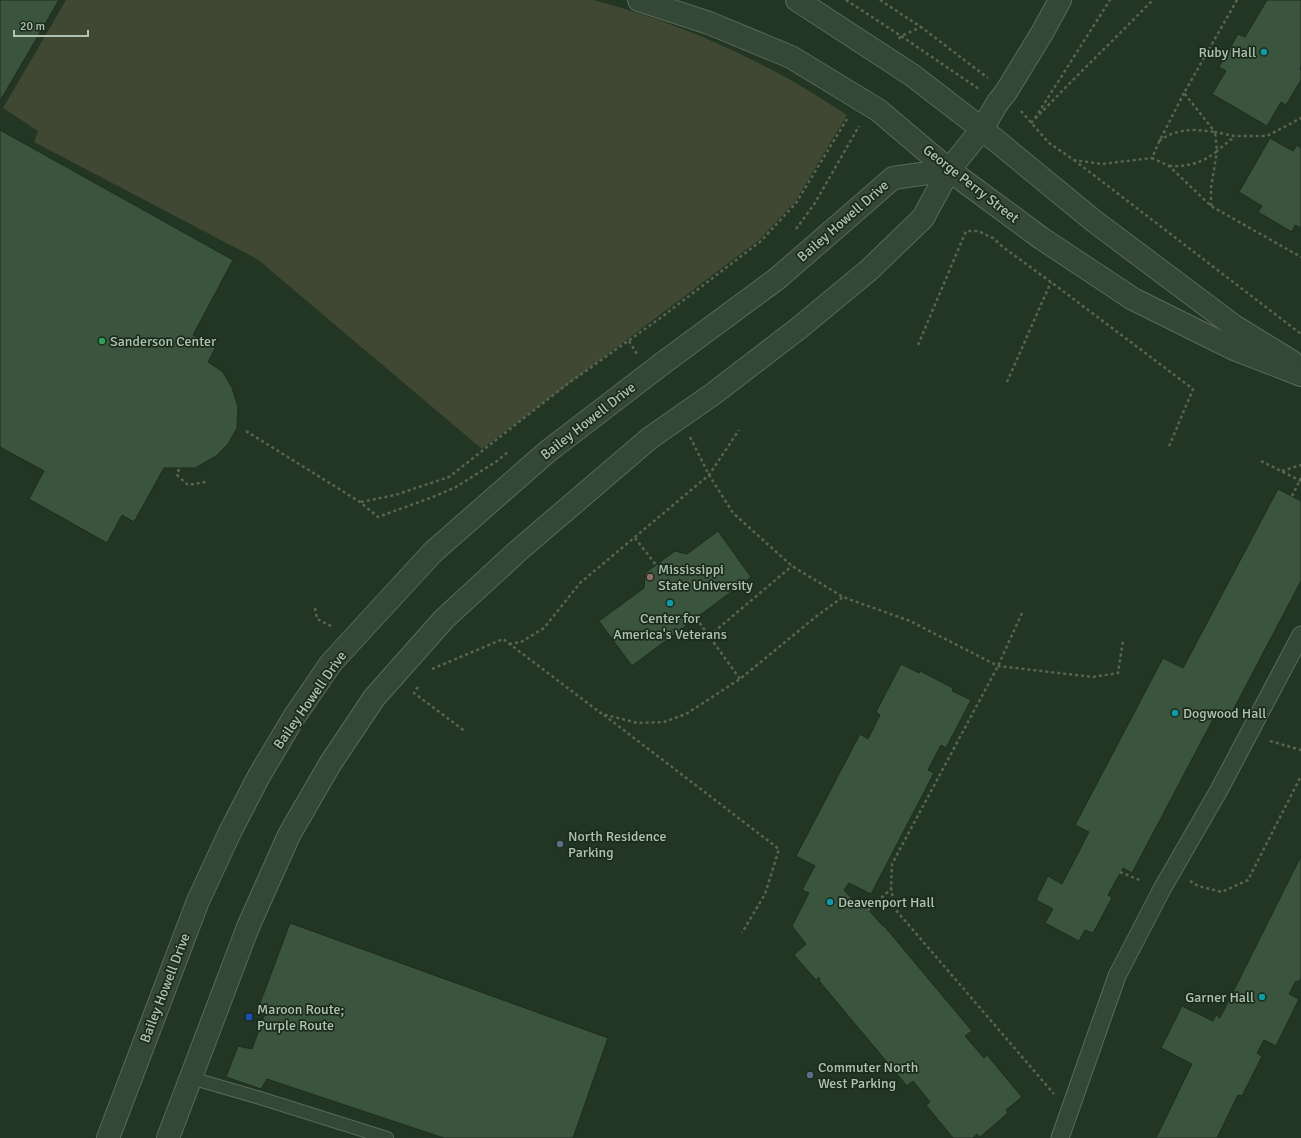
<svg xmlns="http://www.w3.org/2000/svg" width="1301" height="1138" font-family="Signika,sans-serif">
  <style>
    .green { fill: #404732 }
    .building { fill: #3b543d; stroke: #1d2d1e }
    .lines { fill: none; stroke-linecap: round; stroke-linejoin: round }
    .service-casing { stroke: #596a5a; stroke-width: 14 }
    .pedestrian-casing { stroke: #596a5a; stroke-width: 19 }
    .tertiary-casing { stroke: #596a5a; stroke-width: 24 }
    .path { stroke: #586552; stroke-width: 2.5; stroke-dasharray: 3 3; stroke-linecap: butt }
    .service { stroke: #354737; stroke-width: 12 }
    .pedestrian { stroke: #354737; stroke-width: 17 }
    .tertiary { stroke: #354737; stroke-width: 22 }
    .culture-dot { fill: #0f9aa8; stroke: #1b2b1c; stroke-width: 1.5 }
    .leisure-dot { fill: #2e9e5b; stroke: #1b2b1c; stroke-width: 1.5 }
    .education-dot { fill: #8d6e63; stroke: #1b2b1c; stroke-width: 1.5 }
    .service-dot { fill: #5c6f8a; stroke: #1b2b1c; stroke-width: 1.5 }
    .transit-dot { fill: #1a4fb4; stroke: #1b2b1c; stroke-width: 1.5 }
    .labels { text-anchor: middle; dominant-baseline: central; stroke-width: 3.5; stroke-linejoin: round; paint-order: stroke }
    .poi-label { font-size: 14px; fill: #b0c3b2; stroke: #1b2b1c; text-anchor: start }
    .street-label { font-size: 14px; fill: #b0c3b2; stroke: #1b2b1c }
  </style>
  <rect width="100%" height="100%" fill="#223623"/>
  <path class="green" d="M66,0H593C664,18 732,47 796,83C813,93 830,104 847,115L794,203L759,240L482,449L257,259L34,142L38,131L3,108Z"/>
  <g class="building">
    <polygon points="0,0 59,0 0,101"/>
    <polygon points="1267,0 1301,0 1301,66 1300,69 1301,70 1301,80 1286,105 1281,102 1267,126 1212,94 1226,71 1219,67 1238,34 1245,37"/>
    <polygon points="0,130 233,260 193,335 216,347 208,362 223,372 232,388 238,407 237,428 228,444 216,456 195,468 164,468 134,522 122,515 107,543 29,499 44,471 0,447"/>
    <polygon points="1270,138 1293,151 1297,145 1301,148 1301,228 1295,225 1292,232 1258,212 1262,206 1239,192"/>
    <polygon points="1278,489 1301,501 1301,581 1230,716 1218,710 1132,873 1123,868 1108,895 1112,898 1093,933 1085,930 1079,941 1045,923 1053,909 1036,900 1048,876 1062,884 1089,832 1075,825 1163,658 1183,668"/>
    <polygon points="718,531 751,577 632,666 599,621 644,588 645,573 656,565 675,551 687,554"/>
    <polygon points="901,664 919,673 920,671 953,688 952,691 971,700 946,748 941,745 928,770 934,773 871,894 849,883 844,890 856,903 860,900 881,924 885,927 972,1031 965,1036 984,1058 987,1055 1022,1097 1006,1110 1008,1113 980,1137 977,1134 973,1138 953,1138 926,1105 930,1102 913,1081 907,1086 820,982 819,977 816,980 794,955 806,944 792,926 809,893 802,890 815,866 796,856 860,734 868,739 880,715 876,712"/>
    <polygon points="1301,856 1301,978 1299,982 1296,981 1289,994 1299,999 1276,1046 1264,1040 1257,1053 1262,1056 1242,1096 1238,1095 1217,1138 1156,1138 1192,1064 1161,1048 1182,1006 1213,1021 1216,1015 1220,1018"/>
    <polygon points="290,923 608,1038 573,1138 444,1138 267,1079 261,1089 226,1077 238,1046 252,1049 267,1008 259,1006"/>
  </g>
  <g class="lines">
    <defs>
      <polyline id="service" points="191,1078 260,1098 387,1138"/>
      <polyline id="pedestrian" points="1060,1138 1117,976 1162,889 1219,790 1301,635"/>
      <g id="tertiary">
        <polyline points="639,0 709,23 791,57 878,110 949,170 1041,238 1133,299 1234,349 1301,375"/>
        <polyline points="797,0 912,75 982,129 1094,221 1234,326 1291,361"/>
        <polyline points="108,1138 198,901 230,832 259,776 294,717 331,663 433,552 547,452 663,363 778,278 893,178 949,170"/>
        <polyline points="168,1138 248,927 289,835 330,764 374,698 444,619 519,550 650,438 713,394 799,328 869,270 923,218 949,170 982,129 998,102 1006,92 1042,33 1060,0"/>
      </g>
    </defs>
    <use href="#service" class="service-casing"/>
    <use href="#pedestrian" class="pedestrian-casing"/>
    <use href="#tertiary" class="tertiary-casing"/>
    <g class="path">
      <polyline points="846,0 901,36 979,89"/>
      <polyline points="880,0 921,27 988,78"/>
      <polyline points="1237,0 1184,93 1215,132 1234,136 1267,136 1301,118"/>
      <polyline points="899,39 901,36 921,27"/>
      <polyline points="1184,93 1159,142 1152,158 1169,166 1211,206 1301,257"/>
      <polyline points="1021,111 1049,143 1074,160 1102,164 1152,158"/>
      <polyline points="1035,118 1110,0"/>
      <polyline points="1031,123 1066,87 1153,0"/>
      <path d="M1159,141C1177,128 1194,129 1215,132L1217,151C1203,163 1187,167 1169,166"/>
      <polyline points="1074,160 1301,334"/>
      <polyline points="1211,206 1211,188 1217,151 1234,137"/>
      <polyline points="796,229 815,203 859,126"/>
      <polyline points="629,341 637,354"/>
      <polyline points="918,345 966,231 978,231 993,238 1004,248 1051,282 1193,389 1168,449"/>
      <polyline points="1007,382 1051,282"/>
      <polyline points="246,431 360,502 378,517 433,497 456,487 497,461 509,451"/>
      <polyline points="690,437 709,475 733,513 792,566 843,597 910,621 998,666 1093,677 1118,673 1123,641"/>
      <polyline points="1261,461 1301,481"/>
      <polyline points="179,469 177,475 188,485 206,482"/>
      <polyline points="1282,471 1301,465"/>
      <polyline points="1292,496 1301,478"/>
      <polyline points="361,502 395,495 449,477 566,385 659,319 761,241 796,203 847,119"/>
      <polyline points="635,538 656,565"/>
      <polyline points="315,608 317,619 333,627"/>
      <polyline points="1022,613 998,666 892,864 891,888 895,909 1054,1094"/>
      <polyline points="696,618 740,679"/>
      <polyline points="709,636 792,566"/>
      <polyline points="509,644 521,642 544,628 580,583 709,475 739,430"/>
      <polyline points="432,669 503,639 602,714 638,723 664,722 686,714 740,679 818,615 843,597"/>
      <polyline points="418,687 414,693 466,732"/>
      <polyline points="604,715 779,849 765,894 742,933"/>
      <polyline points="1270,741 1301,750"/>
      <polyline points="1120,872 1142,881"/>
      <polyline points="1190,881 1198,886 1222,892 1248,880 1301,776"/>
      <polyline points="868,910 891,889"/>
    </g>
    <use href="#service" class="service"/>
    <use href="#pedestrian" class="pedestrian"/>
    <use href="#tertiary" class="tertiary"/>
  </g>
  <g class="culture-dot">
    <circle cx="1264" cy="52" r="4"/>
    <circle cx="670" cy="603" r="4"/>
    <circle cx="1175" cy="713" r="4"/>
    <circle cx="830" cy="902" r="4"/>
    <circle cx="1262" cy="997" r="4"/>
  </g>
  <circle class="leisure-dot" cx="102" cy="341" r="4"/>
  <circle class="education-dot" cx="650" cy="577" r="4"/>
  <g class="service-dot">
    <circle cx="560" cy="844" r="4"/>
    <circle cx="810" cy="1075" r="4"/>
  </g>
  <rect class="transit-dot" x="245" y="1013" width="8" height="8" rx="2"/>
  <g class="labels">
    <g class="poi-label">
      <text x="1256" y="52" text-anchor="end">Ruby Hall</text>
      <text x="110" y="341">Sanderson Center</text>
      <text x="658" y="569">Mississippi<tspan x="658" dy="16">State University</tspan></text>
      <text x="670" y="618" text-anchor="middle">Center for<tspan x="670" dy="16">America's Veterans</tspan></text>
      <text x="1183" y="713">Dogwood Hall</text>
      <text x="568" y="836">North Residence<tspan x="568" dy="16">Parking</tspan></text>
      <text x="838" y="902">Deavenport Hall</text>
      <text x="1254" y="997" text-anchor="end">Garner Hall</text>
      <text x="257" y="1009">Maroon Route;<tspan x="257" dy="16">Purple Route</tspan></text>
      <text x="818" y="1067">Commuter North<tspan x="818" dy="16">West Parking</tspan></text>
    </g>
    <g class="street-label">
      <text transform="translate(971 184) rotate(38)">George Perry Street</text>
      <text transform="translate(843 221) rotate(-41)">Bailey Howell Drive</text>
      <text transform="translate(588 421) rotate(-38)">Bailey Howell Drive</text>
      <text transform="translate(310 700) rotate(-55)">Bailey Howell Drive</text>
      <text transform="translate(165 988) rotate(-69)">Bailey Howell Drive</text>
    </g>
  </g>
  <path d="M14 30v6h74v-6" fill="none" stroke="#b0c3b2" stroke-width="2"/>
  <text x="20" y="30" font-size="12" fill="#b0c3b2" stroke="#1b2b1c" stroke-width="3" paint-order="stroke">20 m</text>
</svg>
